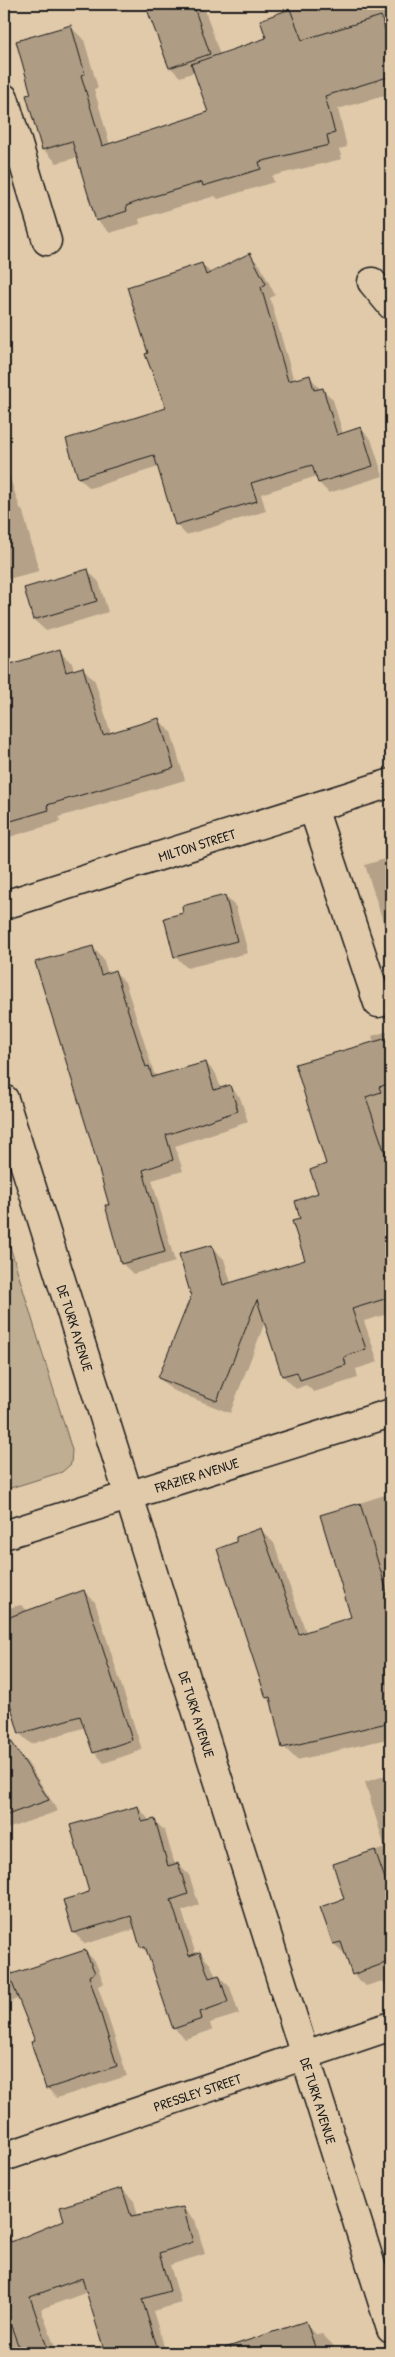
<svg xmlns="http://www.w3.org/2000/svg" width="395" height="2357" font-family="'Patrick Hand',sans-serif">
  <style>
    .green { fill: #c0ae92; stroke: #6e6557 }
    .shadow { fill: #0003 }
    .building { fill: #ae9c85; stroke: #1c1c1c }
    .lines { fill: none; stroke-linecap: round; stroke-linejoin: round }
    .minor-casing { stroke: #1c1c1c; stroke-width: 31 }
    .minor { stroke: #e1caaa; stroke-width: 28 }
    .labels { text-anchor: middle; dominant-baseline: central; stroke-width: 4; stroke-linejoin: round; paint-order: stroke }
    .street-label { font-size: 14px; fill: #1c1c1c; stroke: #e1caaa }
  </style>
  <rect width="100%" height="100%" fill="#e1caaa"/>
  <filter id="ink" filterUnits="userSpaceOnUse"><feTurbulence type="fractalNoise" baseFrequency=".02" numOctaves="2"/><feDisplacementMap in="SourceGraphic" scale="10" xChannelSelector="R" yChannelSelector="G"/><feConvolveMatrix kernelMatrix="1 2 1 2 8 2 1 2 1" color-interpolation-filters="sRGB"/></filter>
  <g filter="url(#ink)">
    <polygon class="green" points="4,1227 72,1450 71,1464 62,1472 4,1490"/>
    <g class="shadow">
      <polygon points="146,4 203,4 220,55 268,38 262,21 307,4 386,4 391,21 391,100 389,94 338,109 347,147 339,149 342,159 272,176 274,182 218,199 215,196 139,219 140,224 110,233 97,220 78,157 57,163 43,149 33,95 70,26 84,40 98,88 94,89 110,145 210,113 195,72 180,77 170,67"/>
      <polygon points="249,255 260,265 275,295 270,298 294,381 310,377 321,390 323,389 333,400 343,434 361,429 371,439 383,476 329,493 319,483 317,476 261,494 266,511 186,535 176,524 159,467 90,488 79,478 167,408 150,353 202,264 212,274"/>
      <polygon points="4,461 20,508 23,512 39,571 4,580"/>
      <polygon points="88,571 99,582 108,612 46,631 34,620 26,589"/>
      <polygon points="60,651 72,663 74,671 83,668 95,681 111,734 159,720 171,732 185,780 59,817 60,822 6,838 4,835 4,667"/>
      <polygon points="391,857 391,947 365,865"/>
      <polygon points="225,896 236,907 248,953 187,968 176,957 166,919 185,914"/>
      <polygon points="92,947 103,958 108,974 114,971 125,982 154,1073 158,1077 206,1063 216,1074 221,1089 229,1086 240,1097 248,1122 175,1146 183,1171 152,1180 175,1262 133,1274 122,1263 110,1205"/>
      <polygon points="391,1030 391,1313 364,1321 378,1362 356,1369 358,1378 314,1392 306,1385 296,1389 283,1376 265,1322 230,1413 172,1390 159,1378 211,1246 224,1259 231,1283 307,1261 302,1220 320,1194 328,1164 374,1043 372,1036"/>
      <polygon points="391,1493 391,1738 297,1760 284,1747 273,1704 267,1698 237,1543 261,1530 274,1543 306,1632 352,1618 322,1515"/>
      <polygon points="84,1591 95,1602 142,1750 104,1763 94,1752 86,1727 31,1744 20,1734 4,1679 4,1609 21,1605 28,1611"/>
      <polygon points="16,1751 27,1762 58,1811 4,1830 4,1756"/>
      <polygon points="391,1774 391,1986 389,1987 382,1981 366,1986 353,1974 347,1956 334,1944 322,1908 346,1900 334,1865 385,1848 365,1782"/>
      <polygon points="138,1807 150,1821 154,1820 165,1831 175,1865 178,1864 189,1875 199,1905 182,1911 196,1955 200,1953 211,1965 216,1977 219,1976 230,1987 239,2014 210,2023 212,2030 185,2039 174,2028 149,1954 141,1947 136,1929 85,1944 74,1933 65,1901 91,1893"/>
      <polygon points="4,1951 14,1975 85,1951 95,1961 104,1983 98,1986 127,2076 57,2098 47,2088 36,2042 20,1998 4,2004"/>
      <polygon points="122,2189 134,2201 138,2216 183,2208 195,2220 205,2254 170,2265 181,2303 153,2311 166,2353 107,2353 88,2292 41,2309 57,2353 4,2353 4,2245 66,2221"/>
      <polygon points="305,2323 317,2335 322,2334 333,2345 336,2353 242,2353 239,2345"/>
    </g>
    <g class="building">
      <polygon points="145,4 193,4 210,54 169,68"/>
      <polygon points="290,9 302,40 381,16 391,50 391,76 325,96 335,133 327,135 329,145 259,162 261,169 203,186 202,182 151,197 126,206 127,211 96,221 72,141 42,150 26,95 31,94 16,41 71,25 85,74 81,75 102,146 208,112 191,64 266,38 260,20"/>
      <polygon points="250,253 266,284 261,287 288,381 310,375 314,390 323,388 337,435 361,427 373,466 318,483 312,465 251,483 257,501 175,525 154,455 78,478 66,439 166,408 145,354 148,353 127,287 202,263 206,275"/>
      <polygon points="88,569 97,601 33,620 24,588"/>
      <polygon points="60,649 66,672 83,667 103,735 159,718 174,768 47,805 49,810 4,823 4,666"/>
      <polygon points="225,895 237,941 174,957 164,918 183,913 182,906"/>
      <polygon points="93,946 101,975 115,970 146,1067 149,1066 152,1077 206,1062 214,1090 230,1085 238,1111 166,1135 173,1160 143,1170 165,1252 121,1264 105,1205 109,1205 90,1138 35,962"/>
      <polygon points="391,1037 391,1083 379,1087 381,1092 366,1097 391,1171 391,1297 352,1309 366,1349 344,1357 346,1365 300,1380 297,1372 282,1376 257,1300 217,1401 158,1378 191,1296 179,1254 212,1245 223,1285 305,1260 292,1221 300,1219 295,1201 318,1193 310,1170 326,1164 295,1064"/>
      <polygon points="360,1503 391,1605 391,1722 282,1748 270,1697 266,1698 217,1549 236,1542 236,1537 261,1528 299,1634 351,1617 320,1515"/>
      <polygon points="84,1590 132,1740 93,1753 80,1716 19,1734 4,1683 4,1619"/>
      <polygon points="4,1730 49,1800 4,1816"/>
      <polygon points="138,1806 142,1822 155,1819 168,1866 178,1863 188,1894 171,1900 189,1956 200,1952 209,1978 219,1975 228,2002 200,2012 202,2019 173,2029 145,1946 140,1947 131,1916 73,1933 63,1900 89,1892 70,1825"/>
      <polygon points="375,1850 391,1896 391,1961 352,1975 341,1942 333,1944 320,1907 344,1899 333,1864"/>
      <polygon points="85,1950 95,1973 89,1976 117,2066 46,2089 31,2042 35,2041 9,1975"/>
      <polygon points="122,2188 131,2216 183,2207 193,2242 159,2253 170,2291 142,2299 159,2353 105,2353 82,2278 30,2297 49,2353 21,2353 4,2307 4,2235 8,2234 11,2242 64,2220 60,2207"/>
      <polygon points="306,2321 317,2353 226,2353 225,2348"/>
    </g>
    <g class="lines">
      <defs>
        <g id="minor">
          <polyline points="4,98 47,241"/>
          <polyline points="372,282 391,305"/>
          <polyline points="313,808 378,1003 391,999"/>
          <path id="s1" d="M4,905L391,783"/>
          <path id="s2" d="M4,1099L391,2329"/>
          <path id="s3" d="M4,1535L391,1413"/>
          <path id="s4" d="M4,2157L391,2026"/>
        </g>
      </defs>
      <use href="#minor" class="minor-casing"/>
      <use href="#minor" class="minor"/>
    </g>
  </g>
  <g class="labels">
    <g class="street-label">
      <text stroke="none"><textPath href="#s1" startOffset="202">MILTON STREET</textPath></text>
      <text stroke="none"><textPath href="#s2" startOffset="240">DE TURK AVENUE</textPath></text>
      <text stroke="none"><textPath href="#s3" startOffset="202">FRAZIER AVENUE</textPath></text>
      <text stroke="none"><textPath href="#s2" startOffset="645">DE TURK AVENUE</textPath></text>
      <text stroke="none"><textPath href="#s4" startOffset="204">PRESSLEY STREET</textPath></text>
      <text stroke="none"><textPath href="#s2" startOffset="1050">DE TURK AVENUE</textPath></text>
    </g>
  </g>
  <rect width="395" height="2357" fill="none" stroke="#e1caaa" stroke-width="20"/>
  <rect x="10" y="10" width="375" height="2337" fill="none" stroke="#1c1c1c" stroke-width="2" filter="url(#ink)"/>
</svg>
